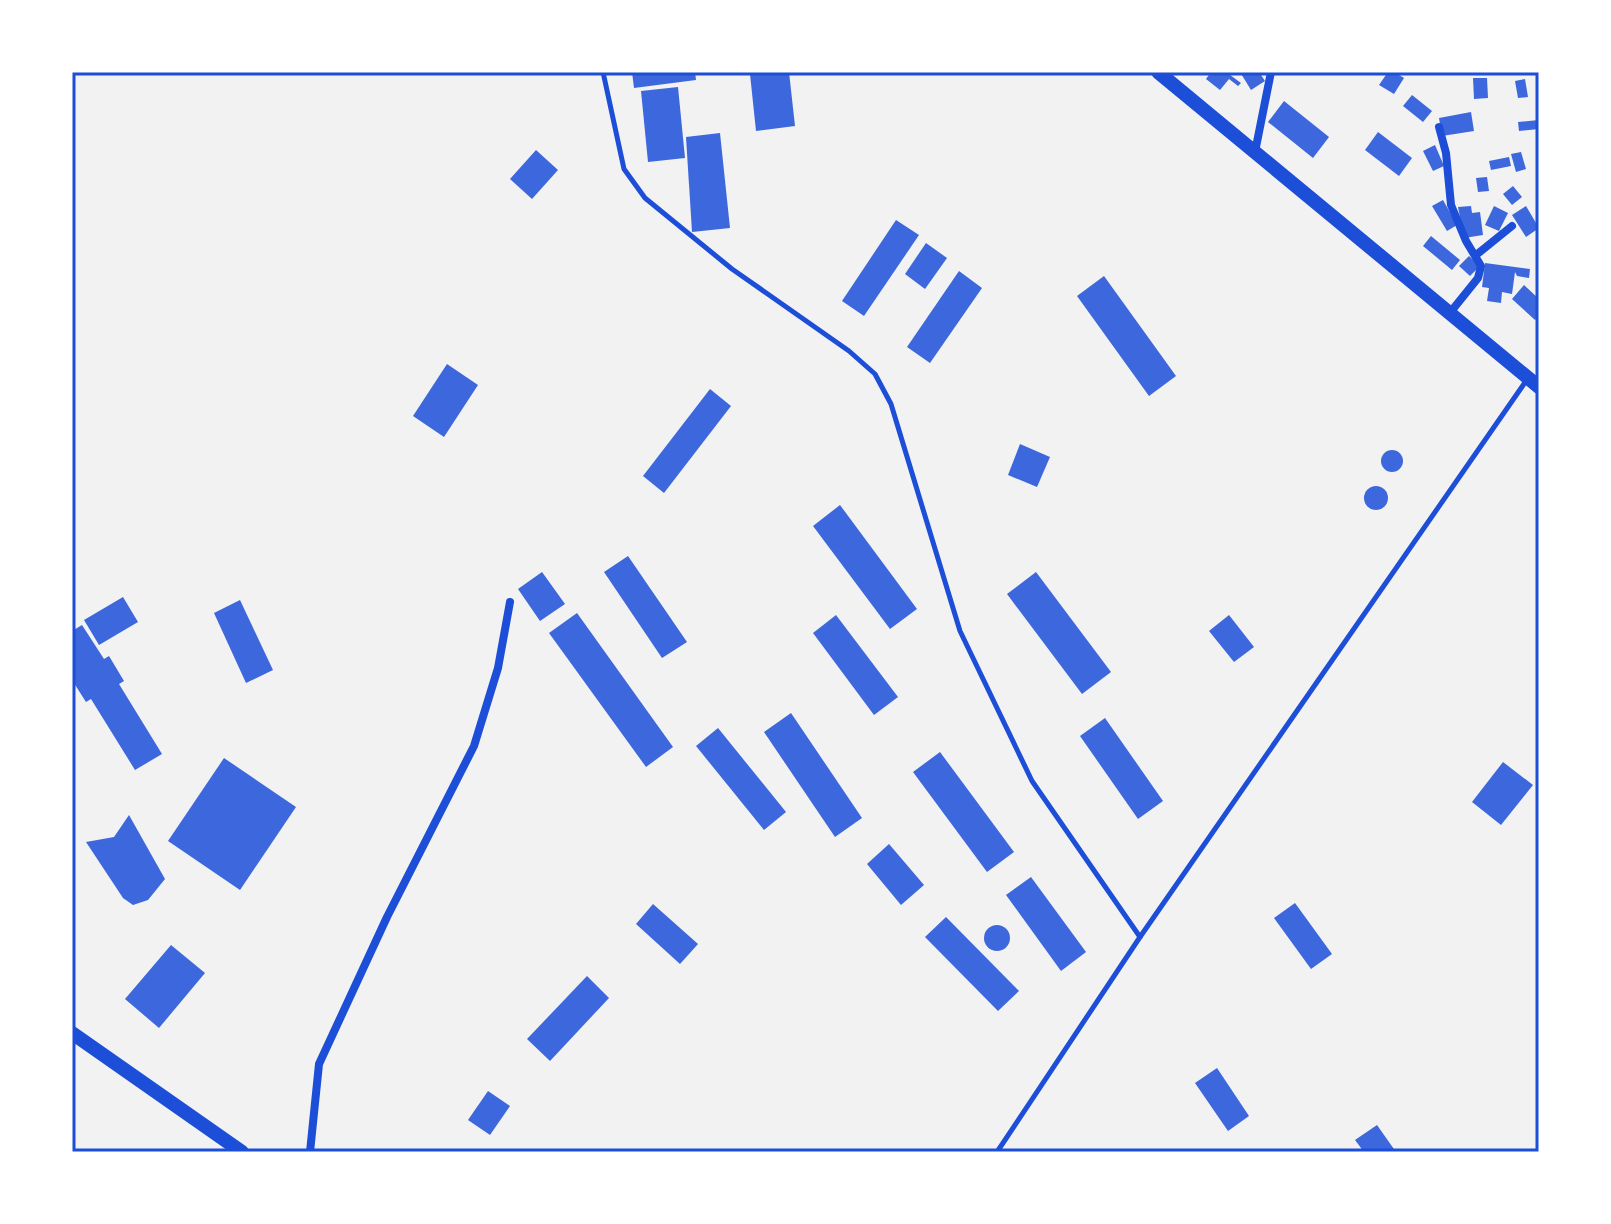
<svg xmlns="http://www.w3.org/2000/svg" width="1611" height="1224" font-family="'Open Sans',sans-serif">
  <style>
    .building { fill: #3d67dc }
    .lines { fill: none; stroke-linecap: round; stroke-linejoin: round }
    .service { stroke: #1d4ed8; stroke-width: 5 }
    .minor { stroke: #1d4ed8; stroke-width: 8 }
    .secondary { stroke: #1d4ed8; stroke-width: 14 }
    .neatline { fill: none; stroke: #1d4ed8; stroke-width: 3 }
  </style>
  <rect width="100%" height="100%" fill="#f2f2f2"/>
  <g class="building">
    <polygon points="632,72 695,72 696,80 634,88"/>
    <polygon points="789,72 795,126 756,131 750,74"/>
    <polygon points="1211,72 1226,72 1241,83 1238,86 1229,79 1220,90 1206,79"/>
    <polygon points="1240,72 1259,72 1265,81 1251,90"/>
    <polygon points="1388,72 1394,72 1404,78 1394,94 1379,85"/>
    <polygon points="1473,78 1487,78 1488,98 1474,99"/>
    <polygon points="1525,79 1528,97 1518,98 1515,81"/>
    <polygon points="678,87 685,158 648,162 641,91"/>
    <polygon points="1412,95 1432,111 1423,122 1403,106"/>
    <polygon points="1284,101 1329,137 1313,158 1268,122"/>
    <polygon points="1471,112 1474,131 1442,136 1439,118"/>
    <polygon points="1539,120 1539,129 1519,131 1518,122"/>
    <polygon points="1378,132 1412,158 1399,176 1365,150"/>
    <polygon points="720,133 730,228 692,232 686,137"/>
    <polygon points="1435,145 1444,166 1433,171 1423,151"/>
    <polygon points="536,150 558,170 532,199 510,179"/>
    <polygon points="1521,152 1526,169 1516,172 1511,154"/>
    <polygon points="1509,157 1511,166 1491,170 1489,161"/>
    <polygon points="1487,177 1489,191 1478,192 1476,178"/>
    <polygon points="1513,186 1522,197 1512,205 1503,194"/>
    <polygon points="1443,200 1457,225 1447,231 1432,206"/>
    <polygon points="1471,206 1472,213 1480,212 1483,235 1464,238 1458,207"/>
    <polygon points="1494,206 1508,213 1499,231 1485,225"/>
    <polygon points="1526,206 1539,228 1526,237 1512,215"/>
    <polygon points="896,220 919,235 864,316 842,301"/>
    <polygon points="1431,236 1460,260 1452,270 1423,246"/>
    <polygon points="926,243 947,258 925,289 905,274"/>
    <polygon points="1469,256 1480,266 1470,276 1459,266"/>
    <polygon points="1485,263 1530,269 1529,278 1517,276 1515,272 1512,294 1502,292 1501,303 1487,301 1489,288 1482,287"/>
    <polygon points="959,271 982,288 930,363 907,347"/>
    <polygon points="1104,276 1176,376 1149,396 1077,296"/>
    <polygon points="1524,285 1539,299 1539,316 1535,320 1512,299"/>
    <polygon points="447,364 478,385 444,437 413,416"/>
    <polygon points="710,389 731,406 664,493 643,476"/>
    <polygon points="1020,444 1050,457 1037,487 1008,475"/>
    <circle cx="1392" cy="461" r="11"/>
    <circle cx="1376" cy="498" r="12"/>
    <polygon points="840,505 917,609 890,629 813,526"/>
    <polygon points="628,556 687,642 662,658 604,572"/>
    <polygon points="542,572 565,604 540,621 518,589"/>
    <polygon points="1036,572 1111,672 1082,694 1007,594"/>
    <polygon points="123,597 138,622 99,645 84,620"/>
    <polygon points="240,600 273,670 246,683 214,613"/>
    <polygon points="577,613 673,747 646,767 549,633"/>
    <polygon points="836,615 898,697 874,715 813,633"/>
    <polygon points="1229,615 1254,647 1234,662 1209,631"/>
    <polygon points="82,625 104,659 109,656 124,681 119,684 162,754 135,770 91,699 86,702 72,680 75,678 72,673 72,631"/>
    <polygon points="791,713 862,818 835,837 764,732"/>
    <polygon points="1105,718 1163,801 1138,819 1080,736"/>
    <polygon points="718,728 786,812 764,830 696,746"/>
    <polygon points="940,752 1014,852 987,872 913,772"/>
    <polygon points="224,758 296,807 240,890 168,841"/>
    <polygon points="1503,762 1533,785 1501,825 1472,802"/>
    <polygon points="129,815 165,879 148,900 133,905 123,898 86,842 114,837"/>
    <polygon points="889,844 924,885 901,905 867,864"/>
    <polygon points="1031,877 1086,952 1061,971 1006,895"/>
    <polygon points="1295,903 1332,954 1311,969 1274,918"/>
    <polygon points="653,904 698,944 680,964 636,924"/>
    <polygon points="946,917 1019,991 998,1011 925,937"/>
    <circle cx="997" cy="938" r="13"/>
    <polygon points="171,945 205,973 159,1028 125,999"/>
    <polygon points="587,976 609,998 550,1061 527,1039"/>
    <polygon points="1217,1068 1249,1116 1228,1131 1195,1083"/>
    <polygon points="488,1091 510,1106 490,1135 468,1120"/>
    <polygon points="1377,1125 1396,1152 1364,1152 1355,1140"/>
  </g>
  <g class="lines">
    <g class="service">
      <polyline points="603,72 624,169 645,198 732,269 849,351 875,374 891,404 960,631 1032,781 1140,937"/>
      <polyline points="997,1152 1140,937 1526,381"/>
    </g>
    <g class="minor">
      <polyline points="1439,127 1446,153 1451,205 1466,241 1481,266 1478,278 1449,314"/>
      <polyline points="1255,152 1271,72"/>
      <polyline points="1476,255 1512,226"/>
      <polyline points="310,1152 319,1064 387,917 474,746 498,668 510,602"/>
    </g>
    <g class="secondary">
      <polyline points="1158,72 1539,387"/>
      <polyline points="72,1033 242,1152"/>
    </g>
  </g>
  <rect width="1611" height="1224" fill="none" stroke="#ffffff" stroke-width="148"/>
  <rect x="74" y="74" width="1463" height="1076" class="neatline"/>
</svg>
